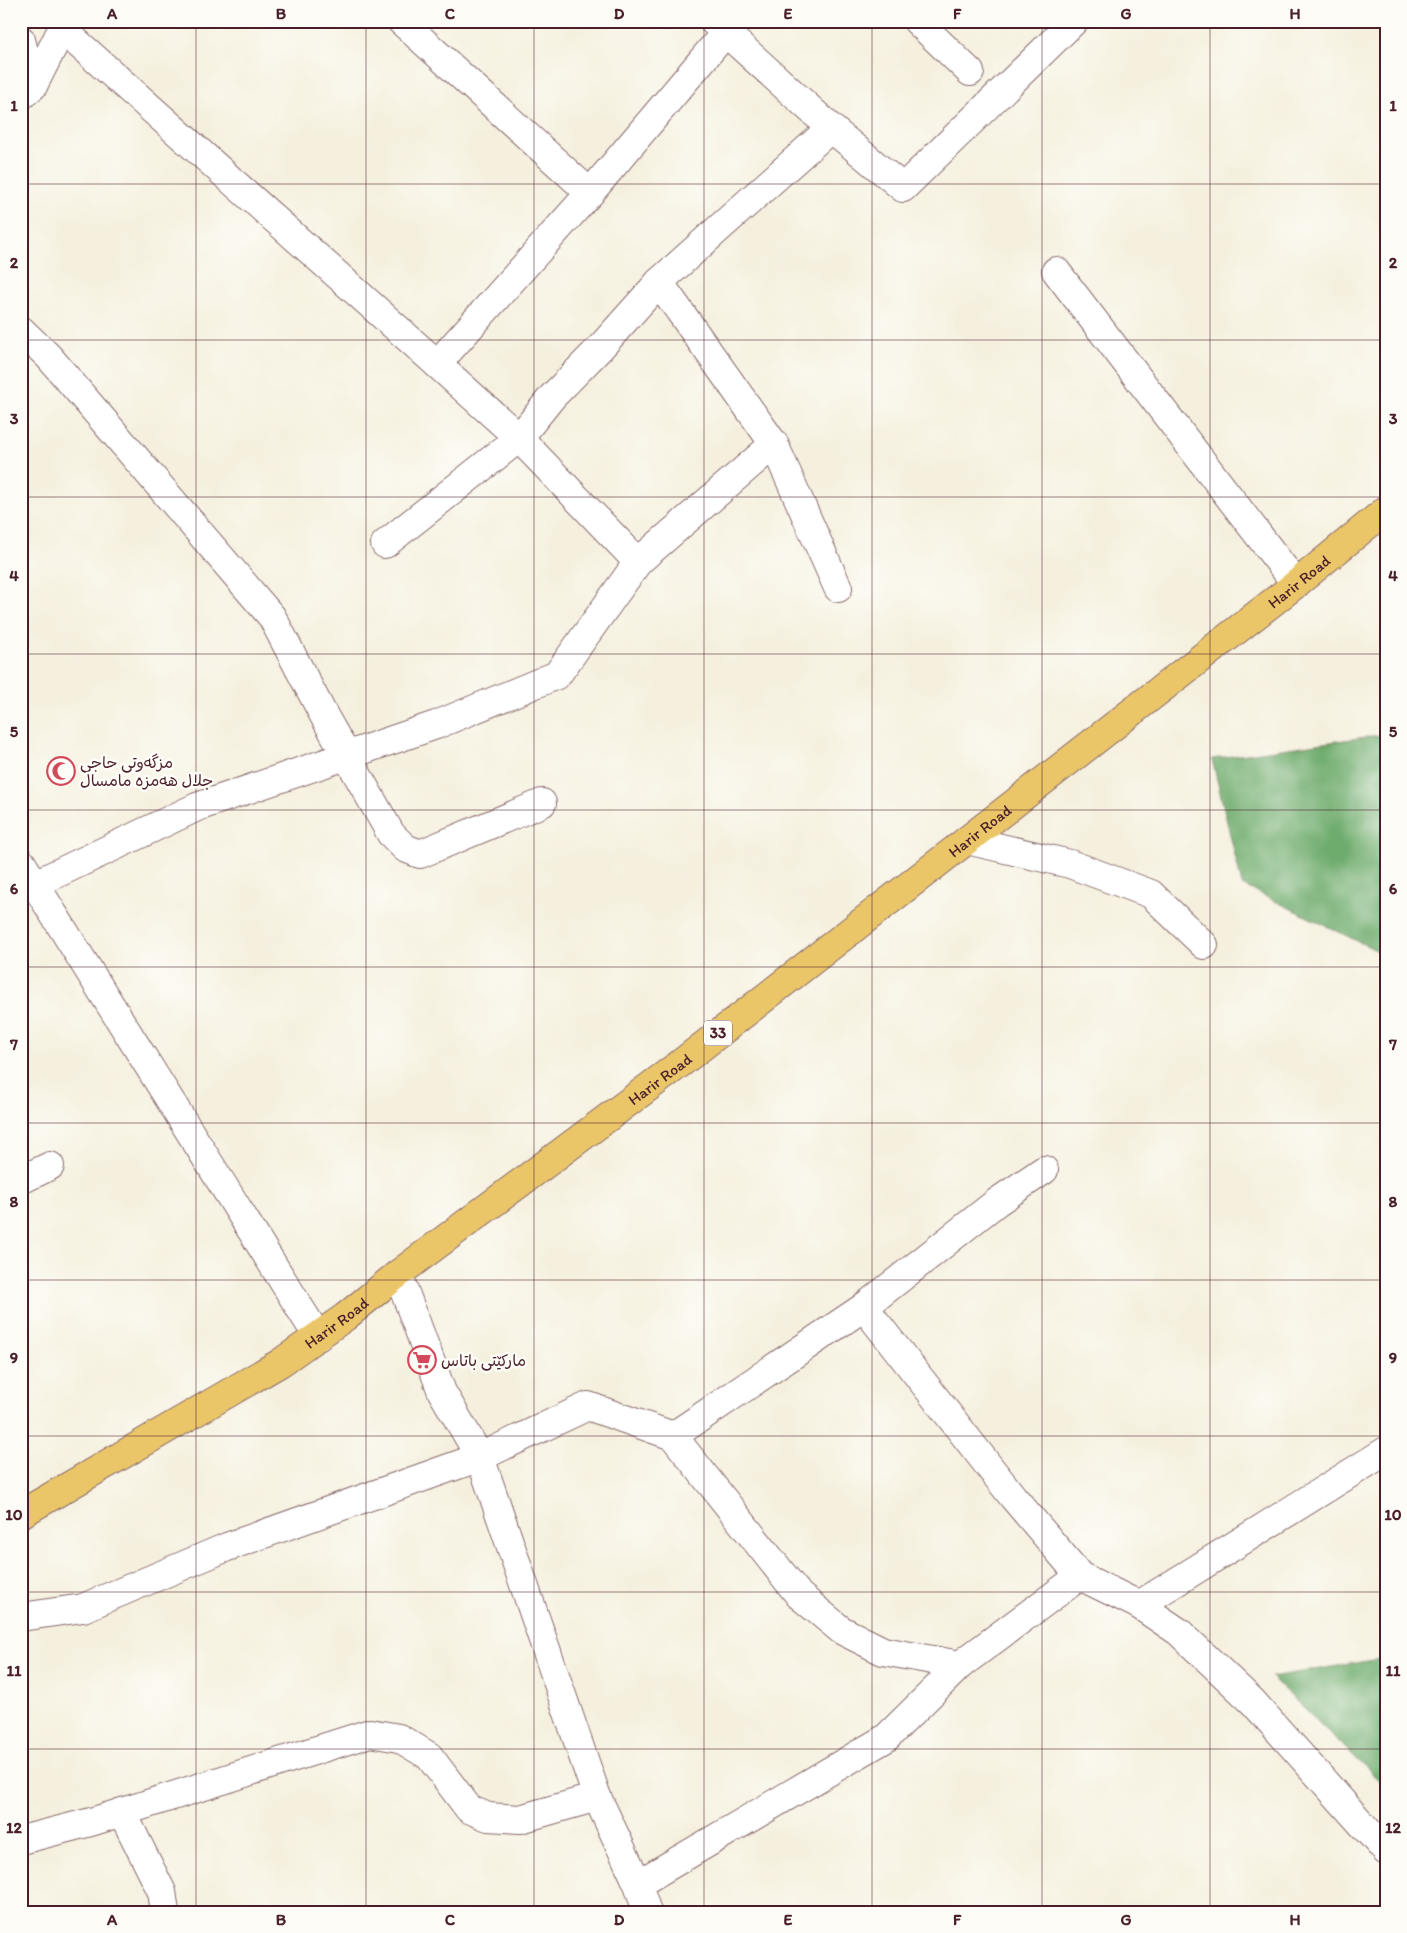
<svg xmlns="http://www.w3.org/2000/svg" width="1407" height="1933" font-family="Itim,'Playpen Sans Arabic',sans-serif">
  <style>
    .forest { fill: #6eac6d; stroke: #5c664c }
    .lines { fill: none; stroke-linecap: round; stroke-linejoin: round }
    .minor-casing { stroke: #86686a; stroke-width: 30 }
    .major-casing { stroke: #86686a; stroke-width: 30 }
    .minor { stroke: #fff; stroke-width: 28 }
    .major { stroke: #ebc669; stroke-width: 28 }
    .grid { fill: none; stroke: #4a1f2b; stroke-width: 1; stroke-opacity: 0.55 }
    .labels { text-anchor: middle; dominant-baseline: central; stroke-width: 5; stroke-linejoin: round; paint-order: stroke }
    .shield { fill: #fdfcf7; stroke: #806168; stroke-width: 1 }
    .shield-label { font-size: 15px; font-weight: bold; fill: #4a1f2b }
    .street-label { font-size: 16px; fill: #4a1f2b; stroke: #fdfcf7 }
    .poi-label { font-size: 16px; fill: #4a1f2b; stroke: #fdfcf7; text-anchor: start }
    .neatline { fill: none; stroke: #4a1f2b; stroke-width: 2 }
    .grid-label { font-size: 16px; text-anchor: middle; font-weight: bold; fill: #4a1f2b }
  </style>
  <rect width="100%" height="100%" fill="#fdfcf7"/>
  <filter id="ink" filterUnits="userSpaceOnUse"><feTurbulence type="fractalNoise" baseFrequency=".02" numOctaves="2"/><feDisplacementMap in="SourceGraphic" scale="10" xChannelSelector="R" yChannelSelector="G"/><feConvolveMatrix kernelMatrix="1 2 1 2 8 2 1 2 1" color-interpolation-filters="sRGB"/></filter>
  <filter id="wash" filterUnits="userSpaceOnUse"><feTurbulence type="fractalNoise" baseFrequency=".0096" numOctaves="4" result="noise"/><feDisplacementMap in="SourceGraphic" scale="20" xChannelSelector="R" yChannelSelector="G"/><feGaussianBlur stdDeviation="1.12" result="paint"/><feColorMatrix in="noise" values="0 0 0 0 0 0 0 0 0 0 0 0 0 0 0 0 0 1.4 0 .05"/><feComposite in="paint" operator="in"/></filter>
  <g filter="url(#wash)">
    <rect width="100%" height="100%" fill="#f5f0de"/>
    <g class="forest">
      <polygon points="1386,734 1386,955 1242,885 1212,759"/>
      <polygon points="1386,1658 1386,1787 1271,1677"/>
    </g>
  </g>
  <g filter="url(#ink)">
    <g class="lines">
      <defs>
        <g id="minor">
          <polyline points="401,21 590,193"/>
          <polyline points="713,21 831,128"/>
          <polyline points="917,21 970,72"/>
          <polyline points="62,29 437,364"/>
          <polyline points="21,40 33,86"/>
          <polyline points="21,96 33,86 66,21"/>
          <polyline points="1056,271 1296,584"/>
          <polyline points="659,282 774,444 838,588"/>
          <polyline points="21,330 49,357 272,617 323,714 391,834 405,848 420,854 542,803"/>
          <polyline points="385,544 519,438 552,397 600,348 659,282 831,128 903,188 1074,21"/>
          <polyline points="638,562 519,438 437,364 590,193 726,32"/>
          <polyline points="967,840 1070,864 1151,894 1204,945"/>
          <polyline points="21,862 318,1337"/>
          <polyline points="35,884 197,807 436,725 557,675 638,562 774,444"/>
          <polyline points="21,1180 50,1166"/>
          <polyline points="398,1274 442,1392 480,1457 597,1797 638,1884 647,1912"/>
          <polyline points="864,1307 1013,1497 1080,1576 1139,1605 1179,1632 1253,1702 1386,1851"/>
          <polyline points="673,1436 864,1307 997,1202 1044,1170"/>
          <polyline points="1139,1605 1386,1451"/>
          <polyline points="21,1617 83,1608 227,1547 480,1457 588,1406 673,1436 799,1595 841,1630 883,1651 960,1665"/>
          <polyline points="122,1812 162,1892 165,1912"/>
          <polyline points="21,1840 91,1822 370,1733 399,1738 429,1756 469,1809 488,1817 520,1819 597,1797"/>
          <polyline points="638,1884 886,1738 960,1665 1080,1576"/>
        </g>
        <g id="major">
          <path id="s1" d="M21,1514L280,1363L345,1317L398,1274L681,1063L1296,584L1386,510"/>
        </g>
      </defs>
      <use href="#minor" class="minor-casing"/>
      <use href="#major" class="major-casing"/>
      <use href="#minor" class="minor"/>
      <use href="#major" class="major"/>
    </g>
  </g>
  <path class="grid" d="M196,21V1912M366,21V1912M534,21V1912M704,21V1912M872,21V1912M1042,21V1912M1210,21V1912M21,184H1386M21,340H1386M21,497H1386M21,654H1386M21,810H1386M21,967H1386M21,1123H1386M21,1280H1386M21,1436H1386M21,1592H1386M21,1749H1386"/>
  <defs>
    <symbol id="mosque-ring" viewBox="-11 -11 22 22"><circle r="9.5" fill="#fdfcf7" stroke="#d1495b" stroke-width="1.5"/><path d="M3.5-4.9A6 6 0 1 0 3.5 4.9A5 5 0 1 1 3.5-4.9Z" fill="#d1495b"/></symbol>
    <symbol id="supermarket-ring" viewBox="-11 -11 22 22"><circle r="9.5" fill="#fdfcf7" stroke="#d1495b" stroke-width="1.5"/><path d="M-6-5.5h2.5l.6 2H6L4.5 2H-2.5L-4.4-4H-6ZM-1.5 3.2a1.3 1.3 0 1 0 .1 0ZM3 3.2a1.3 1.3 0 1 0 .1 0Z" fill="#d1495b"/></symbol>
  </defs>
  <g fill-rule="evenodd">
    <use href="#mosque-ring" x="45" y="755" width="32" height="32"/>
    <use href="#supermarket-ring" x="406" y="1344" width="32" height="32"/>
  </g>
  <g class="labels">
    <rect class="shield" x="704" y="1020.5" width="28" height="25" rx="4"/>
    <g class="shield-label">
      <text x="718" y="1033">33</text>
    </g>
    <g class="street-label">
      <text stroke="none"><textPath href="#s1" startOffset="1584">Harir Road</textPath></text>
      <text stroke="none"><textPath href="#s1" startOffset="1179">Harir Road</textPath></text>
      <text stroke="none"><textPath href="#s1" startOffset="774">Harir Road</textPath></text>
      <text stroke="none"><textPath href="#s1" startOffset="369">Harir Road</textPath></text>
    </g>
    <g class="poi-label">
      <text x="80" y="762">مزگەوتی حاجی<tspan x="80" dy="18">جلال هەمزە مامسال</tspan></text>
      <text x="441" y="1360">مارکێتی باتاس</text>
    </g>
  </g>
  <rect width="1407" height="1933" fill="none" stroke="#fdfcf7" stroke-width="55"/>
  <rect x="28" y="28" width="1352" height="1878" class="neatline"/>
  <g class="grid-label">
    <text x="112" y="19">A</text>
    <text x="281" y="19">B</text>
    <text x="450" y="19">C</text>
    <text x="619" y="19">D</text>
    <text x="788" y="19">E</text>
    <text x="957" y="19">F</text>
    <text x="1126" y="19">G</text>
    <text x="1295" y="19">H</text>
    <text x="14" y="111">1</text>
    <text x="1393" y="111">1</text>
    <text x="14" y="268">2</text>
    <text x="1393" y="268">2</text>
    <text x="14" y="424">3</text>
    <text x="1393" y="424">3</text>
    <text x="14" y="581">4</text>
    <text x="1393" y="581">4</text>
    <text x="14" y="737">5</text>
    <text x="1393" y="737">5</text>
    <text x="14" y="894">6</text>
    <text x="1393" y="894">6</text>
    <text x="14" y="1050">7</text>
    <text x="1393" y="1050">7</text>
    <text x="14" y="1207">8</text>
    <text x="1393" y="1207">8</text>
    <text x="14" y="1363">9</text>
    <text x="1393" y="1363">9</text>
    <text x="14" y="1520">10</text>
    <text x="1393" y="1520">10</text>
    <text x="14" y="1676">11</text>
    <text x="1393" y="1676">11</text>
    <text x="14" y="1833">12</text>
    <text x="1393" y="1833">12</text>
    <text x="112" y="1925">A</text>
    <text x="281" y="1925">B</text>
    <text x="450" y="1925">C</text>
    <text x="619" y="1925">D</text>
    <text x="788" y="1925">E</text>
    <text x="957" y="1925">F</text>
    <text x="1126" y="1925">G</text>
    <text x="1295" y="1925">H</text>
  </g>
</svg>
